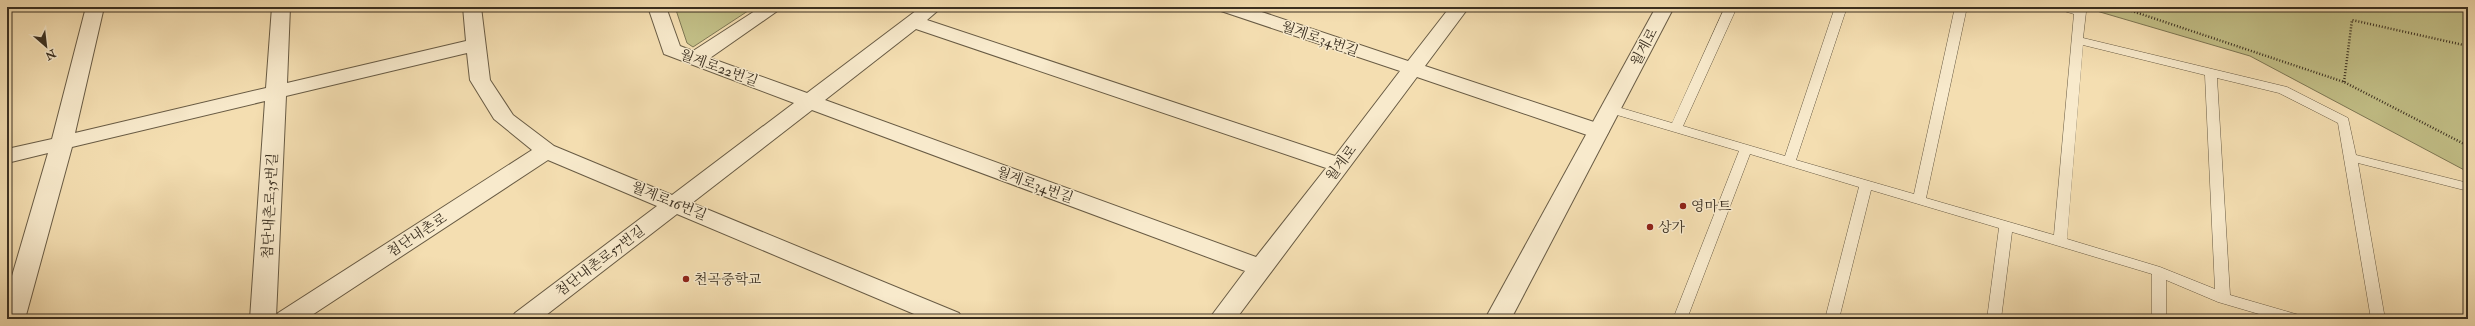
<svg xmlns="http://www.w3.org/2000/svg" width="2475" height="326" font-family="'IM FELL Double Pica','Noto Serif KR',serif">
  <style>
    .green { fill: #c2bf87; stroke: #7e7754 }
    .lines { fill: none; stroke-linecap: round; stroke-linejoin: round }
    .service-casing { stroke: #685b44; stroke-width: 1 }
    .minor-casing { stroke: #685b44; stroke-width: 2 }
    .tertiary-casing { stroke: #685b44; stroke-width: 2 }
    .path { stroke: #3a2f20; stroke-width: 2.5; stroke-dasharray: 1 2; stroke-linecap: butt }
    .service { fill: #f8eacc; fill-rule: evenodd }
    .minor { fill: #f8eacc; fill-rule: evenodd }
    .tertiary { fill: #f8eacc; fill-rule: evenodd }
    .poi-dot { fill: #8f2418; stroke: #f8eacc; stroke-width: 1.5 }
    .labels { text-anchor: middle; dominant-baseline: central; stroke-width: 3; stroke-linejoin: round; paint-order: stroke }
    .street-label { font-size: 14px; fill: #3a2f20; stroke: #f8eacc }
    .poi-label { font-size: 14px; fill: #3a2f20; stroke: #f8eacc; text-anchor: start }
  </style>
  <rect width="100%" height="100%" fill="#f4deb1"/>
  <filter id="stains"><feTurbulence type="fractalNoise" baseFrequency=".005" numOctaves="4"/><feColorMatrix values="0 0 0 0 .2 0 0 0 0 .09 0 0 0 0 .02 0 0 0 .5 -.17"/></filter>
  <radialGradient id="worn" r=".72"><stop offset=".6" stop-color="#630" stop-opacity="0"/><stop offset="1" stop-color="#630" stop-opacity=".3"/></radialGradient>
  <g class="green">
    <polygon points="675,7 754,7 693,47 687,43"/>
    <polygon points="2083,7 2468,7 2468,172 2250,56"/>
  </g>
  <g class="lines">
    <defs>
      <path id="service" d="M1725,7H1737L1683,126L1785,156L1835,7H1847L1796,160L1914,194L1955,7H1967L1926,198L2054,235L2074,14L2057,9L2055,7H2074L2084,10L2086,12L2083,38L2287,87L2348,118L2356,155L2468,183V191L2358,163L2385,319H2371L2338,123L2279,93L2217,78L2230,295L2299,315L2301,319H2276L2218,302L2166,280V319H2152V274L2012,232L2001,319H1987L1999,228L1871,190L1839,319H1825L1859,187L1750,154L1687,319H1673L1739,151L1607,112L1605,109L1611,105L1672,123ZM2083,45L2205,75L2215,289L2160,267L2067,239Z"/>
      <path id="minor" d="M86,7H104L75,133L266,88L272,7H290L287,83L466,41L463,7H481L490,80L513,115L554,146L672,195L794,103L664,54L648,7H666L680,46L693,51L761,7H783L710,58L807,93L921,7H942L927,20L1335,156L1400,71L1221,11L1219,7H1247L1408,61L1450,7H1469L1425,66L1606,126L1609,131L1606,136L1598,138L1590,136L1417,77L1236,319H1209L1245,271L812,110L692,203L959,313L963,319H926L677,214L541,319H511L515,313L657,206L548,160L306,319H250L265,101L72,147L25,319H7V293L48,153L7,163V149L52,139ZM916,29L1326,168L1256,257L825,100ZM467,53L470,80L494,119L532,150L278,313L276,317L286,96Z"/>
      <polygon id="tertiary" points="1656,7 1674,7 1511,319 1485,319"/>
    </defs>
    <use href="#service" class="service-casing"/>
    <use href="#minor" class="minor-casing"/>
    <use href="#tertiary" class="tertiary-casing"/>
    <g class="path">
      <polyline points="2120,7 2344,82 2468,146"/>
      <polyline points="2344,82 2352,20 2468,46"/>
    </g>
    <use href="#service" class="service"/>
    <use href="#minor" class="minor"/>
    <use href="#tertiary" class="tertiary"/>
  </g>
  <g class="poi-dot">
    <circle cx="1683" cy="206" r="4"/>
    <circle cx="1650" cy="227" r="4"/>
    <circle cx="686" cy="279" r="4"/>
  </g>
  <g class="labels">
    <g class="street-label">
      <text transform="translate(1320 39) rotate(19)">월계로34번길</text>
      <text transform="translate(1644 47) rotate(-62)">월계로</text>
      <text transform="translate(719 68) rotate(20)">월계로22번길</text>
      <text transform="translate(1341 163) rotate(-53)">월계로</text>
      <text transform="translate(1035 185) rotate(20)">월계로34번길</text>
      <text transform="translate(669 201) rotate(22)">월계로16번길</text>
      <text transform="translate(270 206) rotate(-87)">첨단내촌로35번길</text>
      <text transform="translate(417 235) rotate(-33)">첨단내촌로</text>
      <text transform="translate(600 261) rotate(-37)">첨단내촌로57번길</text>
    </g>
    <g class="poi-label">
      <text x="1691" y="206">영마트</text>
      <text x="1658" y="227">상가</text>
      <text x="694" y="279">천곡중학교</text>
    </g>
  </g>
  <rect width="2475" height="326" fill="none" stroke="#f4deb1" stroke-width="24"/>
  <rect x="8" y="8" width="2459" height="310" fill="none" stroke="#3a2f20" stroke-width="2"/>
  <rect x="12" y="12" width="2451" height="302" fill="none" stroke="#3a2f20"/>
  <g transform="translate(46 46) rotate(152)" stroke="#f8eacc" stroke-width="3" paint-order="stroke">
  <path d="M0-3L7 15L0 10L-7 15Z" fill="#3a2f20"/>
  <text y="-6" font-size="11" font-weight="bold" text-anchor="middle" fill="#3a2f20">N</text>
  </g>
  <rect width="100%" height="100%" filter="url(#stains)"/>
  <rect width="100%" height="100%" fill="url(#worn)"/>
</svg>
